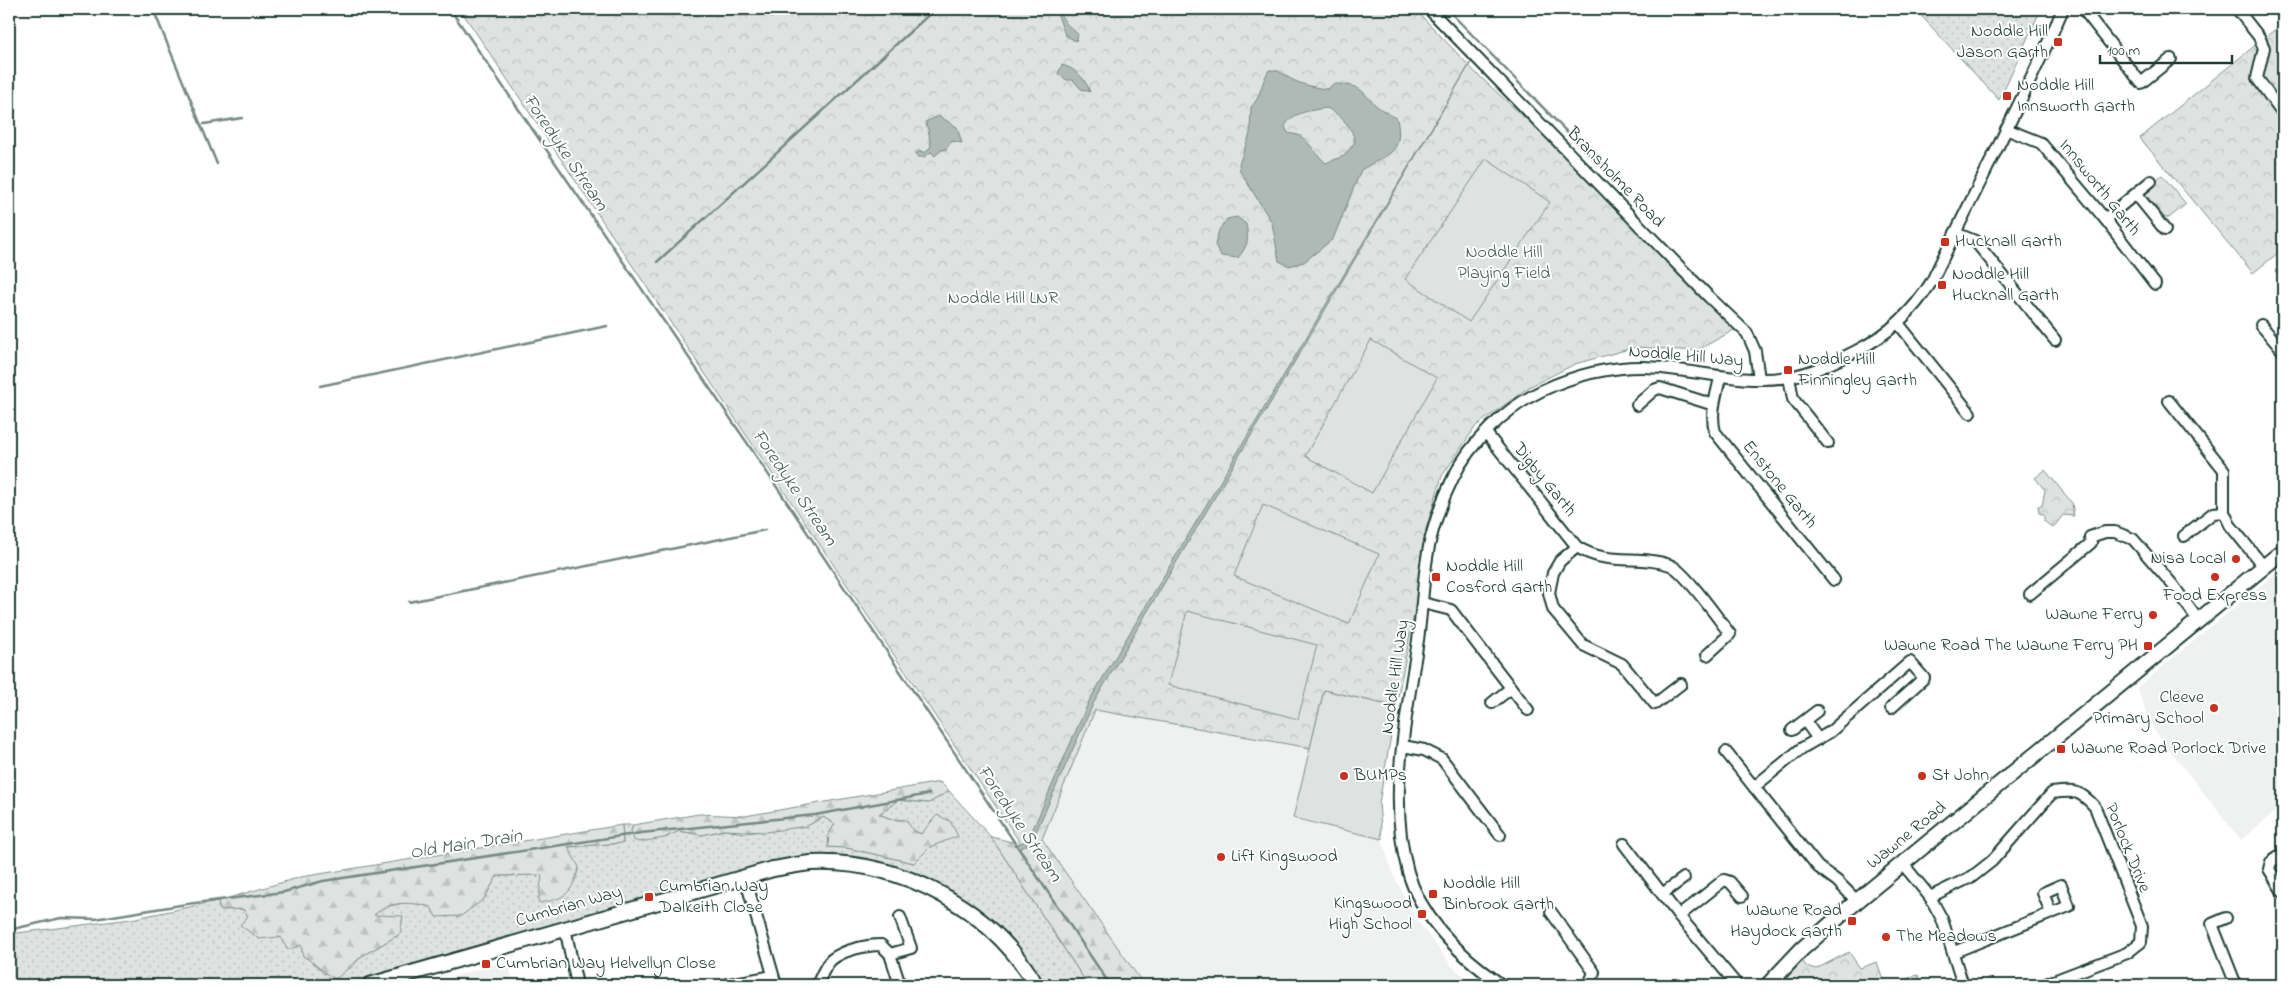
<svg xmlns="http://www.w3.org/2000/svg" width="2292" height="994" font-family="'Indie Flower',sans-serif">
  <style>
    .built { fill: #eef1f0 }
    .grass { fill: url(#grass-dots); stroke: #7e908b }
    .forest { fill: url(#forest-firs); stroke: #7e908b }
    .park { fill: url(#park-crowns); stroke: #7e908b }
    .pitch { fill: #dee3e2; stroke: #7e908b }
    .water { fill: #afbab7; stroke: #758883; fill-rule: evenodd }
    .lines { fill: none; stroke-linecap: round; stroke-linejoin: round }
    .stream { stroke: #758883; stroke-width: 2.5 }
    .street-casing { stroke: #1f3d34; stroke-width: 14 }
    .secondary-casing { stroke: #1f3d34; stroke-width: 18 }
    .street { stroke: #fff; stroke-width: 10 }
    .secondary { stroke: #fff; stroke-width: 14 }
    .poi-dot { fill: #c8321e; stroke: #fff; stroke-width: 2 }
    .labels { text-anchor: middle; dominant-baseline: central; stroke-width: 4; stroke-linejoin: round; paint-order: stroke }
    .poi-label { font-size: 18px; fill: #1f3d34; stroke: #fff; text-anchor: start }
    .street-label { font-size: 18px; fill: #1f3d34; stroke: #fff }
    .park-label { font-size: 18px; fill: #455e57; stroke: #fff }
    .water-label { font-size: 19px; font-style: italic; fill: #4a625b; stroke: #fff }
  </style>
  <defs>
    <pattern id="grass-dots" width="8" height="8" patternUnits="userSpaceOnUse" patternTransform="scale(1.25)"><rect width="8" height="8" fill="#dee3e2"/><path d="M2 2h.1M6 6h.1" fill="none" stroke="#bec4c2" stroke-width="1.8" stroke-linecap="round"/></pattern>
    <pattern id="forest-firs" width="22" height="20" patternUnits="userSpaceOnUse" patternTransform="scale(1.25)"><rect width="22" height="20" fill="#dee3e2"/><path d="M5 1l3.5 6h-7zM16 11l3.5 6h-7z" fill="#bec4c2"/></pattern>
    <pattern id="park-crowns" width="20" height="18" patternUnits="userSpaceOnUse" patternTransform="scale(1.25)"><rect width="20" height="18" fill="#dee3e2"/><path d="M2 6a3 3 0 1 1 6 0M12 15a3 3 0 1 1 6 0" fill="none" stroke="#bec4c2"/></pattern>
  </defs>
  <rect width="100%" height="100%" fill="#fff"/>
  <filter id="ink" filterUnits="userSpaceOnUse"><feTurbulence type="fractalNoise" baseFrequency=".02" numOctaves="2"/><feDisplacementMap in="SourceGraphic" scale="10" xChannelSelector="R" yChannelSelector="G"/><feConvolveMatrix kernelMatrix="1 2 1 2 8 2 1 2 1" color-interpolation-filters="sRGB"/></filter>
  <g filter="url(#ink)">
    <g class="built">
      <polygon points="2283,567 2283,805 2241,840 2153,729 2137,688"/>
      <polygon points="1095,710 1310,748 1293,818 1382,839 1393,874 1416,919 1452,966 1475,985 1144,985 1042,839"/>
      <polygon points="509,964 513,985 424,985 492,965"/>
    </g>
    <g class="grass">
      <polygon points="1915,9 2041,9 1999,100"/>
      <polygon points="949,791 991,837 1088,985 1042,985 1024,956 988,916 944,887 876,862 805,856 728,875 347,985 9,985 9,934 131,919 218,901 220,910 243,909 248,916 241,925 301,944 303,956 312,961 324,974 351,968 362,956 400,934 373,915 384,907 409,902 431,907 484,899 497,876 542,875 568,847 623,843 622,825 633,825 631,831 664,838 679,831 702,835 724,830 745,833 807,826 823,817 835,824 828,847 847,848 914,863 930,847 939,842 937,816 921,834 913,830 905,820 891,819 879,814 898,800 929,803"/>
    </g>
    <g class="forest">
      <polygon points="940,782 949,791 929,803 898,800 879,814 891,819 906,820 913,830 921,834 937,815 950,821 958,836 930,847 914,863 847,848 828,847 829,833 835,824 823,817 807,826 766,832 724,830 702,835 679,831 664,838 639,842 634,840 631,831 633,825 699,814 745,816"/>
      <path d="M622,825L623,843L568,847L579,867C572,894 566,899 538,903L542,875L497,876L484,899L461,916L436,917L431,907C411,902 391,900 374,915L403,916L400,934L362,956L336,979C322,973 316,963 303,956L301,945L288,950L280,937L259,939L240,925L248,916L243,909L220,910L218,901L301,877Z"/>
      <polygon points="991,837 1021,844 1042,839 1144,985 1088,985"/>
    </g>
    <g class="park">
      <polygon points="460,9 1415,9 1476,73 1707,286 1730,314 1743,325 1696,351 1636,347 1575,364 1529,387 1476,426 1442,476 1426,529 1417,599 1396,707 1324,690 1310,748 1095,710 1042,839 1021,844"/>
      <polygon points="2283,23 2283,249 2253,273 2140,138"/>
      <polygon points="2162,175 2186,204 2169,218 2165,218 2146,195 2147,187"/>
      <polygon points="2045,470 2072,503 2074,516 2063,515 2053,528 2044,521 2044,515 2039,513 2038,506 2042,506 2045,490 2035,478"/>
      <polygon points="1849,952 1860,968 1877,962 1885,985 1774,985 1801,959 1806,966 1816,969"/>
      <polygon points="1918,975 1922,985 1887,985"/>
    </g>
    <g class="pitch">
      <polygon points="1486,159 1550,202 1469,322 1405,279"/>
      <polygon points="1371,340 1437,378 1372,493 1305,456"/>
      <polygon points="1263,505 1379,554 1349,624 1234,576"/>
      <polygon points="1187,611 1317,645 1298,719 1168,685"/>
      <polygon points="1324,690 1396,707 1379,803 1382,839 1293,818"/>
    </g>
    <g class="water">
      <path d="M1056,10C1061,14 1062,18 1066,23C1070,28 1074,29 1078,35L1076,41L1065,35Z"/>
      <polygon points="1474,57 1093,704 1031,843 1019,849 1016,845 1028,840 1089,701"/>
      <path d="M1062,65C1075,68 1086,79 1090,92L1081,89L1073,80H1067L1058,74Z"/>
      <path d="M1269,70C1283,70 1282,75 1293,80C1303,85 1317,88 1328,89L1333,84C1369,84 1361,97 1384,111C1388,114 1393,116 1397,119C1404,155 1387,154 1361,170L1333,239L1304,262L1289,266L1279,261L1272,223L1240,171L1239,164L1250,134L1251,107C1261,98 1261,82 1269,70ZM1327,108C1340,115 1353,127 1355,142L1344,156L1326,163C1317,156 1309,141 1300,136C1297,134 1291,134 1288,133L1285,127C1290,112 1313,110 1327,108Z"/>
      <polygon points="939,116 957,127 962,143 952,141 946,149 941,150 935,156 931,152 924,157 918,157 916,153 921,151 925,153 931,146 928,129 925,122"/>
      <path d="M1237,217L1246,224C1249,239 1248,246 1238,258L1221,256L1215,245L1219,230L1227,219Z"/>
    </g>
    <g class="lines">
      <g class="stream">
        <polyline points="153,9 217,164"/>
        <polyline points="450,9 750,447 1110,985"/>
        <polyline points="1447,9 1599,165"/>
        <polyline points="204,124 242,118"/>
        <polyline points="657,262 935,9"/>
        <polyline points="320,386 607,326"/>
        <polyline points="409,602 765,530"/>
        <polyline points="9,930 61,918 95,919 187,904 284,892 323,881 641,833 815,815 929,794"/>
      </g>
      <defs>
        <g id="street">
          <polyline points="1429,9 1709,297 1747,333 1755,351 1759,379"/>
          <polyline points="2083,9 2141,83 2171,59"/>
          <polyline points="2237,9 2259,37 2264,48 2257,78 2279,109"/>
          <polyline points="2006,129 2041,143 2105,219 2155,284"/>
          <polyline points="2136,194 2165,230"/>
          <polyline points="2105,219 2151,181"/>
          <polyline points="1955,233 1975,241 2055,340"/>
          <polyline points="1898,323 1970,413"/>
          <polyline points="2261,325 2283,351"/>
          <polyline points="1789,377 1793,399 1828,443"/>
          <path d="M1720,378C1716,396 1710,413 1715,432L1834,580"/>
          <polyline points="2169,401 2224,470 2224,512 2230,525 2264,567"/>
          <polyline points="1637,405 1654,390 1660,388 1714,405"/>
          <path d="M1486,433L1577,547C1609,567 1638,554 1670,565C1684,570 1719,620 1730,634L1707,655"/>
          <polyline points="2184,536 2213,513 2224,512"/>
          <polyline points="1577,547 1560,561 1553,573 1549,593 1553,609 1583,645 1622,664 1655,704 1681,684"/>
          <polyline points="2030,594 2091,543 2090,537 2105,532 2115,532 2133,539 2172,584 2198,620"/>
          <polyline points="1423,603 1451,610 1528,710"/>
          <polyline points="1492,703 1511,688"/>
          <polyline points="1805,721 1818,739"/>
          <polyline points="1792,730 1817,711"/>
          <polyline points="1403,746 1424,750 1442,759 1500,835"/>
          <polyline points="1726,752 1818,867 1837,881 1857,901"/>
          <polyline points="1754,787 1802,748 1830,732 1910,662 1924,678 1891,708"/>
          <polyline points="1624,844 1679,916 1737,985"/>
          <polyline points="2283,854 2271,862 2269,869 2283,892"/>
          <polyline points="1903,864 1930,897 1942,919 1963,985"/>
          <polyline points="745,877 776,985"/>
          <polyline points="1662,894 1684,878"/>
          <path d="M1930,897L1973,876L1992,861L2052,793C2074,790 2080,790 2095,807L2142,926L2141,942L2127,953L2043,985"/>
          <polyline points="1551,912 1594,972 1589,985"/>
          <polyline points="1679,916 1724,880 1730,882 1742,896"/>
          <polyline points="2226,918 2212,924 2236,985"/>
          <polyline points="565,928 577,985"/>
          <polyline points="1954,952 2069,906 2061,885 2043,893 2051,913"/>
          <polyline points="890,954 911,948 900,917"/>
          <polyline points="723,985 773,976"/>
          <path d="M817,985C821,977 824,967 831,960C843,950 866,945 881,945L890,954L900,985"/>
          <path d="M1502,985C1463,958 1422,921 1408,872C1387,796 1407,716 1418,640C1423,604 1423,565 1433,530C1437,516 1446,492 1453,478C1470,442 1507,407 1543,390C1586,370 1630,362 1678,370C1715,375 1751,383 1788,377C1813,373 1834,362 1856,351C1888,335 1913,312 1932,281C1975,190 2023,101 2063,9"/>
        </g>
        <g id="secondary">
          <path d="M370,985L773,869C786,867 799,864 811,863C900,859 991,908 1036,985"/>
          <polyline points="1768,985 1802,949 1857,901 2283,551"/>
        </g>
      </defs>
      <use href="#street" class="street-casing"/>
      <use href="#secondary" class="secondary-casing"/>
      <use href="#street" class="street"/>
      <use href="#secondary" class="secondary"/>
    </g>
  </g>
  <g class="poi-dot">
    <rect x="2053" y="37" width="10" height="10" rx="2.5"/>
    <rect x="2002" y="91" width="10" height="10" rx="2.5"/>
    <rect x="1940" y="237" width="10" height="10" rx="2.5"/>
    <rect x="1937" y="280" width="10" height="10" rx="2.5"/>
    <rect x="1783" y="365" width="10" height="10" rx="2.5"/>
    <circle cx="2236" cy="559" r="5"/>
    <rect x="1431" y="572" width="10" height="10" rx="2.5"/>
    <circle cx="2215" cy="577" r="5"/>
    <circle cx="2153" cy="615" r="5"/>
    <rect x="2143" y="641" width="10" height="10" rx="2.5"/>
    <circle cx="2214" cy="708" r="5"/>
    <rect x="2056" y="744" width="10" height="10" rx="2.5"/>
    <circle cx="1344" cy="776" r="5"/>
    <circle cx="1922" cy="776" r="5"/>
    <circle cx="1221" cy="857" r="5"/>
    <rect x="1428" y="889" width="10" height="10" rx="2.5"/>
    <rect x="644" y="892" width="10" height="10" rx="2.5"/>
    <rect x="1417" y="909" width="10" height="10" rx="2.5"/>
    <rect x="1847" y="916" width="10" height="10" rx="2.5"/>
    <circle cx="1886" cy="937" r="5"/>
    <rect x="481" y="959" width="10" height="10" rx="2.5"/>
  </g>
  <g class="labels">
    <g class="poi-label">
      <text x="2048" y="32" text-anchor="end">Noddle Hill<tspan x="2048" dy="21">Jason Garth</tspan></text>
      <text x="2017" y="86">Noddle Hill<tspan x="2017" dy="21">Innsworth Garth</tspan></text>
      <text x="1955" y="242">Hucknall Garth</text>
      <text x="1952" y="275">Noddle Hill<tspan x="1952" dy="21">Hucknall Garth</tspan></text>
      <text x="1798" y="360">Noddle Hill<tspan x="1798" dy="21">Finningley Garth</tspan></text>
      <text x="2226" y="559" text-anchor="end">Nisa Local</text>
      <text x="1446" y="567">Noddle Hill<tspan x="1446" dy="21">Cosford Garth</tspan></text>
      <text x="2215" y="596" text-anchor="middle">Food Express</text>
      <text x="2143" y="615" text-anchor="end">Wawne Ferry</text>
      <text x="2138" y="646" text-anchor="end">Wawne Road The Wawne Ferry PH</text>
      <text x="2204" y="698" text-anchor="end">Cleeve<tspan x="2204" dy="21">Primary School</tspan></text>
      <text x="2071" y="749">Wawne Road Porlock Drive</text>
      <text x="1354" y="776">BUMPs</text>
      <text x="1932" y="776">St John</text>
      <text x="1231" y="857">Lift Kingswood</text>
      <text x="1443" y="884">Noddle Hill<tspan x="1443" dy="21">Binbrook Garth</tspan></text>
      <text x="659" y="887">Cumbrian Way<tspan x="659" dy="21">Dalkeith Close</tspan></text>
      <text x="1412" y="904" text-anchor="end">Kingswood<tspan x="1412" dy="21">High School</tspan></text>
      <text x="1842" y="911" text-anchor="end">Wawne Road<tspan x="1842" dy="21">Haydock Garth</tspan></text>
      <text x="1896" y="937">The Meadows</text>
      <text x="496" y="964">Cumbrian Way Helvellyn Close</text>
    </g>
    <g class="street-label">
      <text transform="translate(1615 178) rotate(46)">Bransholme Road</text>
      <text transform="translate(2099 188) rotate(51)">Innsworth Garth</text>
      <text transform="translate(1686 357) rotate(5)">Noddle Hill Way</text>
      <text transform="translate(1544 480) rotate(51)">Digby Garth</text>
      <text transform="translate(1779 485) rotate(51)">Enstone Garth</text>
      <text transform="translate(1396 677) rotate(-82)">Noddle Hill Way</text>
      <text transform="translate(1907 836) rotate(-39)">Wawne Road</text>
      <text transform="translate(2127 848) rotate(68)">Porlock Drive</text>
      <text transform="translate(569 907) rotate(-16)">Cumbrian Way</text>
    </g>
    <g class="park-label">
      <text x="1504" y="253">Noddle Hill<tspan x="1504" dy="21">Playing Field</tspan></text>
      <text x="1003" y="299">Noddle Hill LNR</text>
    </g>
    <g class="water-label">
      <text transform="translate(565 153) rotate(56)">Foredyke Stream</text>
      <text transform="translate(794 488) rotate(56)">Foredyke Stream</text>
      <text transform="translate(1019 824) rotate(56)">Foredyke Stream</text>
      <text transform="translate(466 845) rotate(-9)">Old Main Drain</text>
    </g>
  </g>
  <rect width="2292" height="994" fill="none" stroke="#fff" stroke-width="30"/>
  <rect x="15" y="15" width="2262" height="964" fill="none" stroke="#1f3d34" stroke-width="2" filter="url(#ink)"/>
  <path d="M2100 55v8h132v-8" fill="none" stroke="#1f3d34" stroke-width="2.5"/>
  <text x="2107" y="55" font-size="15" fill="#1f3d34" stroke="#ffffff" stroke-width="4" paint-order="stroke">100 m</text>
</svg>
